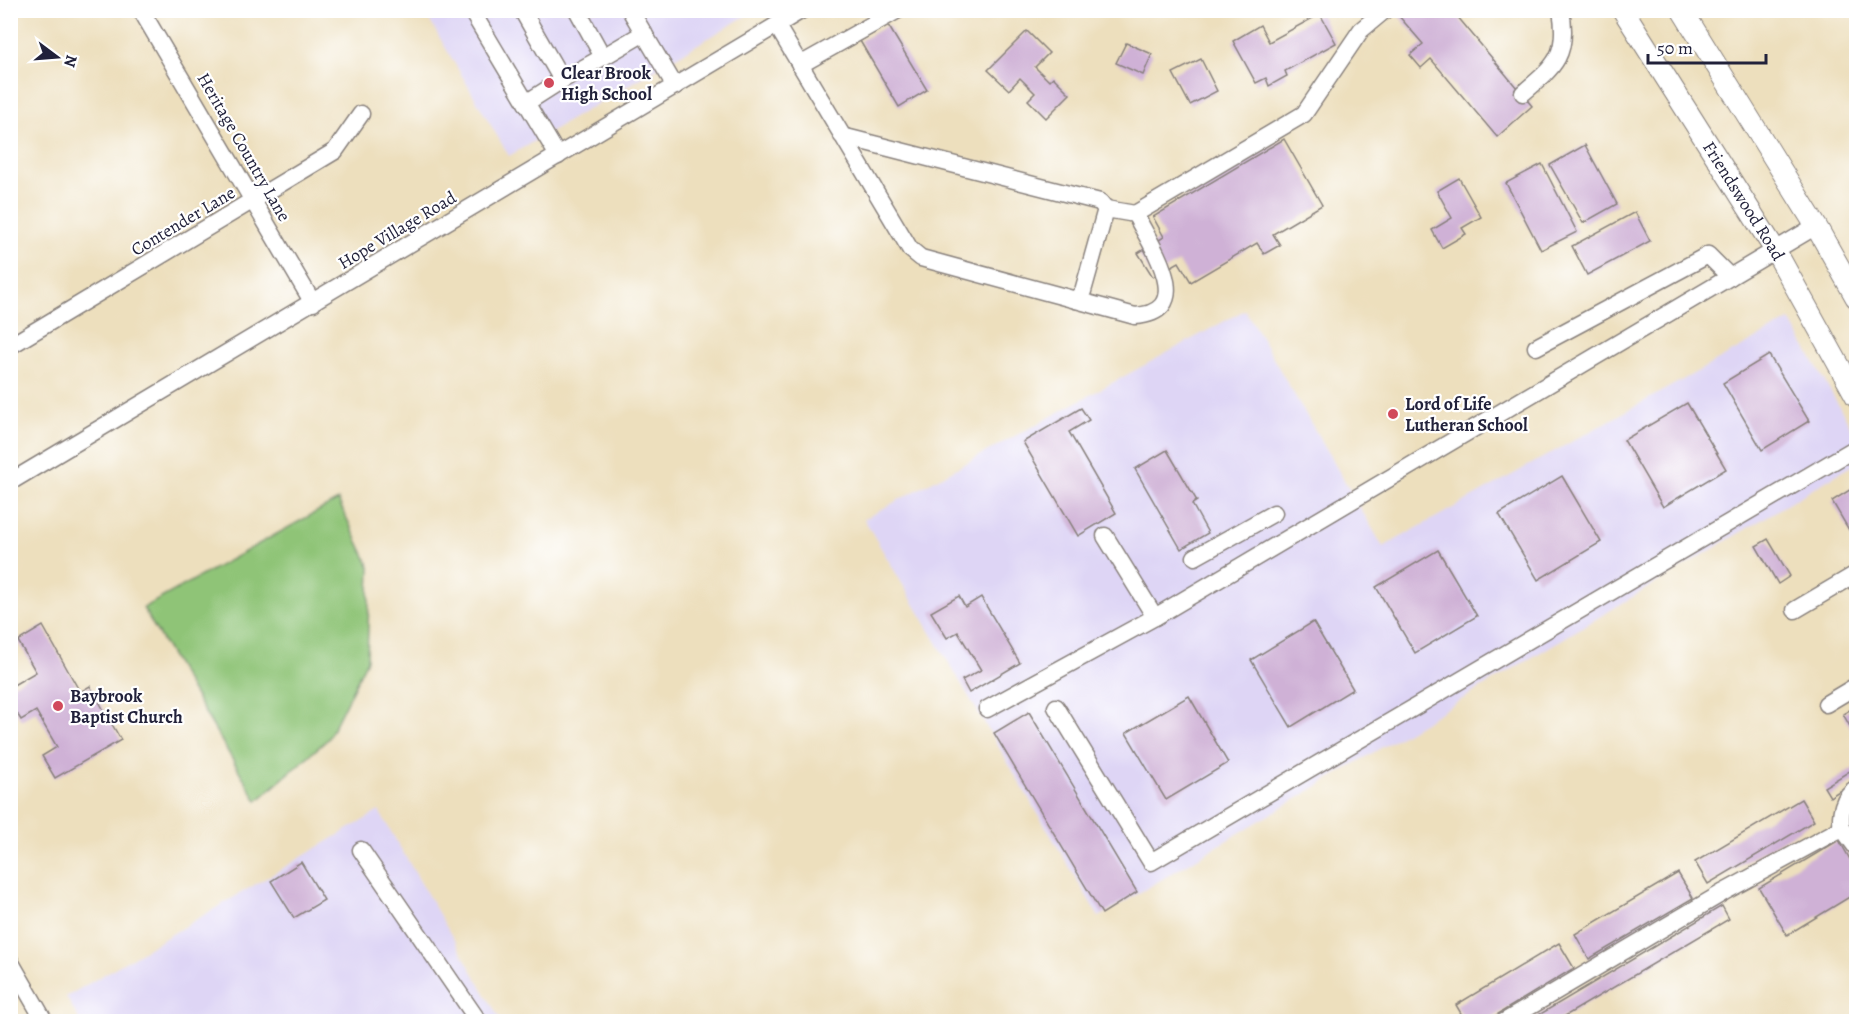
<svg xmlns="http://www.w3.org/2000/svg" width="1867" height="1032" font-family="Alegreya,serif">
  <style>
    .built { fill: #ded5f5 }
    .garden { fill: #8fc477; stroke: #587359; stroke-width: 1.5 }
    .building { fill: #cfb1d6 }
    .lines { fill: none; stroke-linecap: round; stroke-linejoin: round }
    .minor-casing { stroke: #88807c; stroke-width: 19 }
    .major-casing { stroke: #88807c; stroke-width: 23 }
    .minor { stroke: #fff; stroke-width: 16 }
    .major { stroke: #fff; stroke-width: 21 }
    .poi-dot { fill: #d1495b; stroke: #fff; stroke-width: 2 }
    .labels { text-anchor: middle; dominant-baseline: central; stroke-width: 4.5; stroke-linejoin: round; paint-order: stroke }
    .poi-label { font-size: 18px; font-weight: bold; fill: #22223b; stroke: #fff; text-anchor: start }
    .street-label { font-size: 18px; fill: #22223b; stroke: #fff }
  </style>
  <rect width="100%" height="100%" fill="#fff"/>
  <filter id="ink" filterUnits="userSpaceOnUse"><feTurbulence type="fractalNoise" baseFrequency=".0167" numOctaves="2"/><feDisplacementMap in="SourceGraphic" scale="12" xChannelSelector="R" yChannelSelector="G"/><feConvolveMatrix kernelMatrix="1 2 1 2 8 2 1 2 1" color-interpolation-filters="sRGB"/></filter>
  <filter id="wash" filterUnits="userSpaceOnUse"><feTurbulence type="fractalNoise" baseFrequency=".008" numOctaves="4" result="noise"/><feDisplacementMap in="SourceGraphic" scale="24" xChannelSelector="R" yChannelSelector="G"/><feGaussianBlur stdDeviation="1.35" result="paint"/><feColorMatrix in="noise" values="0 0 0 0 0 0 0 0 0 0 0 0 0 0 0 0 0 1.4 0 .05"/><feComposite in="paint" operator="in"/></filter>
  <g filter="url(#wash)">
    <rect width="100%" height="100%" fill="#eddfbd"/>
    <g class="built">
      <polygon points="424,11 754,11 509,156"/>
      <polygon points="1245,310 1383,547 1790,320 1856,436 1856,463 1099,917 864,519"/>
      <polygon points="379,811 501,1021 80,1021 66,997"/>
    </g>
    <polygon class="garden" points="338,500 370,567 367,660 328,739 257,801 143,608"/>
    <g id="blocks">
      <g class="building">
        <polygon points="1403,10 1452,10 1532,106 1497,137 1431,59 1421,68 1410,55 1423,44 1398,15"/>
        <polygon points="1320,14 1336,43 1285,71 1287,76 1269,86 1266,78 1256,83 1233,41 1260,25 1269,42"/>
        <polygon points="888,25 927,90 899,107 860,41"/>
        <polygon points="1027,31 1049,53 1035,67 1049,81 1053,77 1070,94 1046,118 1028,100 1035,93 1020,78 1009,90 988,70"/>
        <polygon points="1126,43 1152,54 1143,75 1116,63"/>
        <polygon points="1201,59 1217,91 1190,105 1173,73"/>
        <polygon points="1284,139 1322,205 1273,234 1280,245 1264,254 1257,243 1191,282 1179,262 1153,277 1138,253 1164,237 1153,217"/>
        <polygon points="1585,145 1617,204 1583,223 1550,165"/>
        <polygon points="1542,164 1577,232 1541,250 1506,183"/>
        <polygon points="1459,178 1481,217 1462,228 1466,234 1442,248 1432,230 1452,218 1437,191"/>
        <polygon points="1635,212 1650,241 1587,275 1572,246"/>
        <polygon points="1769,355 1809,421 1762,450 1723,383"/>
        <polygon points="1687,403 1726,469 1663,507 1624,440"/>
        <polygon points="1081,408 1089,420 1069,432 1116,513 1078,536 1023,442"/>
        <polygon points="1167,450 1197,501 1192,504 1208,533 1181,549 1135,469"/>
        <polygon points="1562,476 1601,542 1538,580 1499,514"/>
        <polygon points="1856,486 1856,542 1832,501"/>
        <polygon points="1768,539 1790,576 1778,584 1756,546"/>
        <polygon points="1438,550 1477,616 1415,653 1376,587"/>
        <polygon points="959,596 965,607 981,597 1020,663 969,693 962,680 981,670 958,632 947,638 931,612"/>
        <polygon points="1313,622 1353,689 1291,727 1251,660"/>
        <polygon points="43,626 80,692 90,686 121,740 55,778 42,756 57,747 36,711 21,720 10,702 10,687 36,672 18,641"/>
        <polygon points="1189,696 1228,763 1166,800 1126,733"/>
        <polygon points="1856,706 1856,737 1843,714"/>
        <polygon points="1029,712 1137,892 1102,914 994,733"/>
        <polygon points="1856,767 1856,780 1830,797 1824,787"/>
        <polygon points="1801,799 1814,821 1708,884 1695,862"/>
        <polygon points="1839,840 1856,870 1856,893 1787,935 1759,888"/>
        <polygon points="301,862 324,900 294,918 271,881"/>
        <polygon points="1678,873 1693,898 1589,959 1575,934"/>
        <polygon points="1722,906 1729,919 1555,1022 1527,1022"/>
        <polygon points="1559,943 1574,968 1485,1022 1466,1022 1456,1005"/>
      </g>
    </g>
  </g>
  <g filter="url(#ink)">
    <use href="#blocks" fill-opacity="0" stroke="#88807c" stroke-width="1.5"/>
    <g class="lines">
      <defs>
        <g id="minor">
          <polyline points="141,10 313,303"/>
          <polyline points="471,10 558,156"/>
          <polyline points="522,10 562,80 603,57 577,10"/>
          <polyline points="630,10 675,86"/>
          <polyline points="777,26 910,249 921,258 1076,300 1083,291 1106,209 1100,202 842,136"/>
          <polyline points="603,57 644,33"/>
          <polyline points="800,65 898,10"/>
          <path d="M1523,93C1555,66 1569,55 1561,10"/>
          <polyline points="526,103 562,80"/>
          <polyline points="1106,209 1135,214 1304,114 1361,30 1385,10"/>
          <path d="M1076,300L1135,316C1199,312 1149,242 1135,214"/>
          <polyline points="10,346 335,151 361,114"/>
          <polyline points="1536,347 1708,255 1730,277"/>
          <polyline points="10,482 802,10"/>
          <polyline points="1105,536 1155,617"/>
          <polyline points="1195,557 1274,513"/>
          <polyline points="1795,610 1856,574"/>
          <polyline points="1826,704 1856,686"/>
          <polyline points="1056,707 1151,862 1856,448"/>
          <polyline points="987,709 1155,617 1816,226"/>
          <path d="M1842,828C1839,814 1843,796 1856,788"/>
          <polyline points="361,850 479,1022"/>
          <polyline points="10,961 45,1022"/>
          <polyline points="1504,1022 1724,892 1842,828 1856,847"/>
        </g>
        <g id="major">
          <path id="s1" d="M1623,10L1775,250L1856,396"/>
          <polyline points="1682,10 1816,226 1856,297"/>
        </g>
      </defs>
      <use href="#minor" class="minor-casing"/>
      <use href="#major" class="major-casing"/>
      <use href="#minor" class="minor"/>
      <use href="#major" class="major"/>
    </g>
  </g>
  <g class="poi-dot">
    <circle cx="549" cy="83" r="6"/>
    <circle cx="1393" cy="414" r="6"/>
    <circle cx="58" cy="706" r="6"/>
  </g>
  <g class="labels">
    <g class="poi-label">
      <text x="561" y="73">Clear Brook<tspan x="561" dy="21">High School</tspan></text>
      <text x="1405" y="404">Lord of Life<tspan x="1405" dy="21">Lutheran School</tspan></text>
      <text x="70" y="696">Baybrook<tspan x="70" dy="21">Baptist Church</tspan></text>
    </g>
    <g class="street-label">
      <text transform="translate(244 147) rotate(60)">Heritage Country Lane</text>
      <text stroke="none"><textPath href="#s1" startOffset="226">Friendswood Road</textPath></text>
      <text transform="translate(183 221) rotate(-31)">Contender Lane</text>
      <text transform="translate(397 230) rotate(-31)">Hope Village Road</text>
    </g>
  </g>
  <rect width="1867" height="1032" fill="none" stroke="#fff" stroke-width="36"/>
  <g transform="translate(57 57) rotate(106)" stroke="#ffffff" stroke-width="4.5" paint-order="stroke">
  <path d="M0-4.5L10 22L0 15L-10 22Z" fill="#22223b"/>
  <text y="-9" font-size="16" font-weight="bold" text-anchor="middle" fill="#22223b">N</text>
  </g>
  <path d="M1648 54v9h118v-9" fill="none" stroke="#22223b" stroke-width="3"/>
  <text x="1657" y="54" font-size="18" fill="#22223b" stroke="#ffffff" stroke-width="4.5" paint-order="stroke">50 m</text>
</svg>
